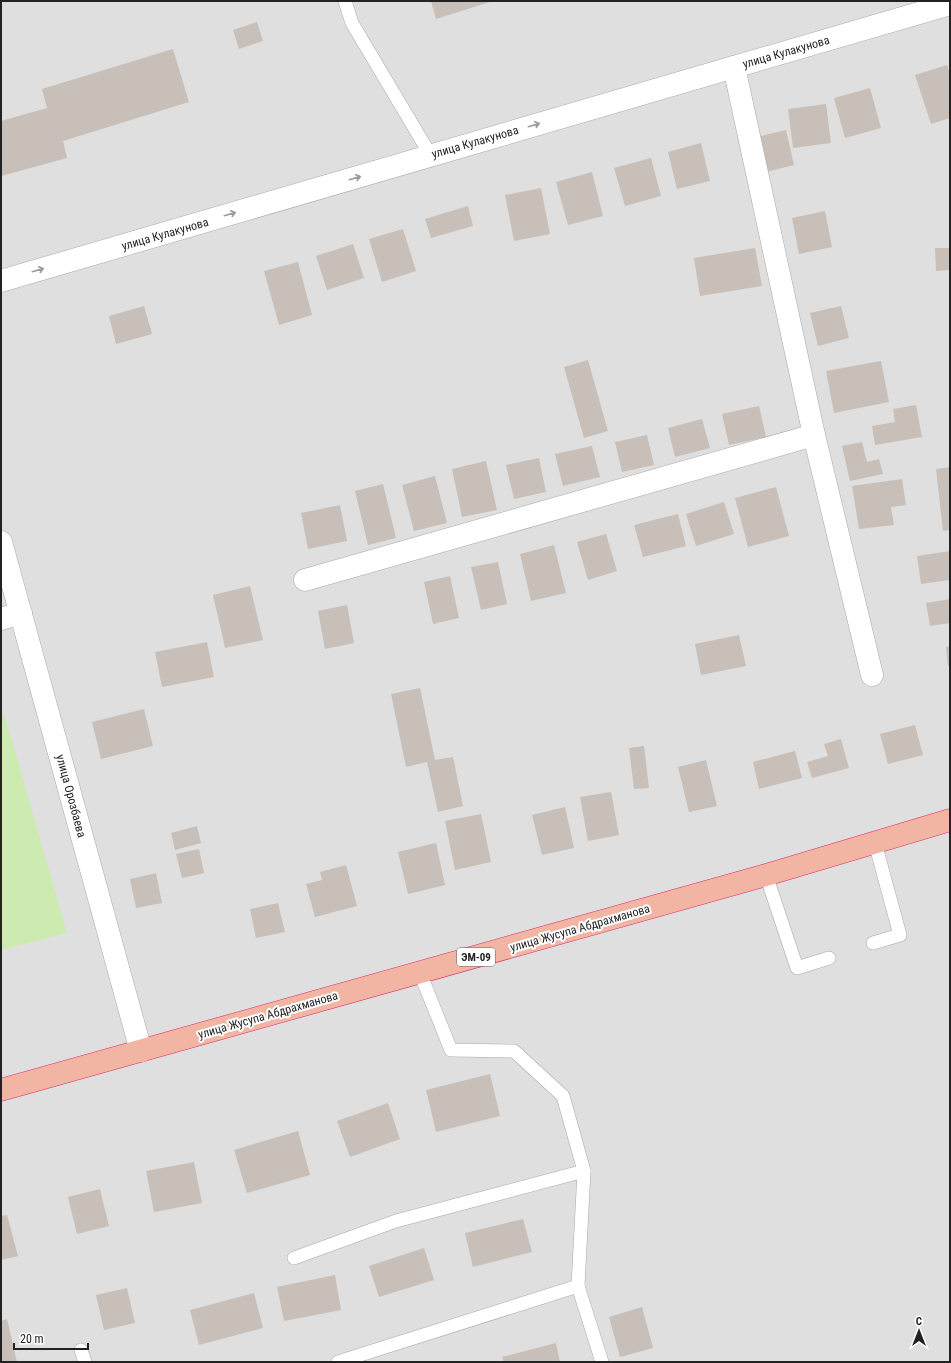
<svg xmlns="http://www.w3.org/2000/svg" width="951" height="1363" font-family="'Roboto Condensed',sans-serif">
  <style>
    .residential { fill: #e0dfdf }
    .grass { fill: #cdebb0 }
    .building { fill: #c7bfb8 }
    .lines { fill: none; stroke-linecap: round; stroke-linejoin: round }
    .service-casing { stroke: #a9a9a9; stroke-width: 14 }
    .minor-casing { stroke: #a9a9a9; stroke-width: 23 }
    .tertiary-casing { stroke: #a9a9a9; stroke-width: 23 }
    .trunk-casing { stroke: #dc2a67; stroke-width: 23 }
    .service { stroke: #fff; stroke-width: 13 }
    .minor { stroke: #fff; stroke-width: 22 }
    .tertiary { stroke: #fff; stroke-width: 22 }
    .trunk { stroke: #f2b4a3; stroke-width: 22 }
    .oneway { stroke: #9c9c9c }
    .labels { text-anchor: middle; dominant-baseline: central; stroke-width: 4; stroke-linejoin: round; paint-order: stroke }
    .shield { fill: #fff; stroke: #646464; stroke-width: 1 }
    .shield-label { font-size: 11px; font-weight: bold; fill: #222 }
    .street-label { font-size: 12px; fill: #222; stroke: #fff }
  </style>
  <rect width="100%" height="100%" fill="#f2efe9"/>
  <rect class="residential" x="1" y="1" width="949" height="1361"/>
  <polygon class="grass" points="4,713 67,933 1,950 1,714"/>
  <g class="building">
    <polygon points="431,1 493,1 436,19"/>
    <polygon points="257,22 263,41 239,49 233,30"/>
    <polygon points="173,49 189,102 63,141 67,158 1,176 1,121 47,108 42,89"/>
    <polygon points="947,65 950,74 950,118 931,124 915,75"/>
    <polygon points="870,88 881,128 845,138 834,98"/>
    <polygon points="826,104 831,143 793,148 788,109"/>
    <polygon points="786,130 794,165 762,173 753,138"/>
    <polygon points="701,143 710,181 677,189 668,152"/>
    <polygon points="651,158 661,196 625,206 614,168"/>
    <polygon points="592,172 603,216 568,225 556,182"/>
    <polygon points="541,188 550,234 514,241 505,195"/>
    <polygon points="468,206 473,226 431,238 425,219"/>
    <polygon points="825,211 832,247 799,254 792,218"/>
    <polygon points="403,229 416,271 382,282 369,239"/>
    <polygon points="353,244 364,278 327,290 316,256"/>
    <polygon points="755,248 762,286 700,296 694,258"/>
    <polygon points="935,248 950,248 950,270 936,271"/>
    <polygon points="298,262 312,315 279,325 264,271"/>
    <polygon points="144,306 152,334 116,344 109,316"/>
    <polygon points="841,306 849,338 818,346 810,313"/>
    <polygon points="588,360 608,431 584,438 564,367"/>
    <polygon points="881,361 889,402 834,413 826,371"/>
    <polygon points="916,405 922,437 875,445 872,426 895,422 893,409"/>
    <polygon points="759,406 766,437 729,445 722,414"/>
    <polygon points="702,419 710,448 675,457 668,428"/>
    <polygon points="647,435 654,465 622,472 615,442"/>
    <polygon points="862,442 867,462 879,459 883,474 850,481 842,446"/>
    <polygon points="592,446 600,477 563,486 555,454"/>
    <polygon points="539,458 546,492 514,499 506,465"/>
    <polygon points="486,461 497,510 462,517 452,469"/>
    <polygon points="950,467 950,530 943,531 936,469"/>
    <polygon points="435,476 447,523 414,531 402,485"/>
    <polygon points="902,479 906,505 891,507 894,525 859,529 852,486"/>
    <polygon points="383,484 396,538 368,545 355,491"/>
    <polygon points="776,487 789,536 748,547 735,498"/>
    <polygon points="724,502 734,534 696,546 686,514"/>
    <polygon points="340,505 347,541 308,549 301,513"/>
    <polygon points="678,514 686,546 643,557 634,525"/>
    <polygon points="606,534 617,571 588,580 577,542"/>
    <polygon points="554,545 566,593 531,601 520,554"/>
    <polygon points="950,551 950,580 921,584 917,556"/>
    <polygon points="498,562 507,604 481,610 471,567"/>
    <polygon points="450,576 459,618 433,624 424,582"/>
    <polygon points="250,586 263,640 225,648 213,595"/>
    <polygon points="950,599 950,623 930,626 926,603"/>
    <polygon points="347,605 354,643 325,649 318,611"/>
    <polygon points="739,635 746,666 701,675 695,644"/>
    <polygon points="207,642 214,677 162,687 155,652"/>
    <polygon points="950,646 950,666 948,666 946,647"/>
    <polygon points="420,688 435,760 453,757 463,806 438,812 427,762 406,767 391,694"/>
    <polygon points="144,709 153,746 101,759 92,722"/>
    <polygon points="915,725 923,755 888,764 880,734"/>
    <polygon points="841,739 849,768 812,778 807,762 828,756 824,744"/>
    <polygon points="644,746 649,788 634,789 629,748"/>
    <polygon points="795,751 802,778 759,789 753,762"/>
    <polygon points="706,760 717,806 689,812 678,767"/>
    <polygon points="611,792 619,835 588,841 580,797"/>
    <polygon points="565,807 574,848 542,855 532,815"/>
    <polygon points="481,814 491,862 455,870 445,821"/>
    <polygon points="197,826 201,843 175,850 171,833"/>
    <polygon points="436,843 445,885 408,894 398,852"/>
    <polygon points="199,849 204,873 182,878 176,854"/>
    <polygon points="346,865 357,906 315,917 306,884 322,880 320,872"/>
    <polygon points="156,873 162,903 136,908 130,879"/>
    <polygon points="278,903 285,932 256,938 250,909"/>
    <polygon points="490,1074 500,1116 436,1132 426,1090"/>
    <polygon points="388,1103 400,1139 350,1157 337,1121"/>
    <polygon points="298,1131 310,1175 247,1193 234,1150"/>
    <polygon points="194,1162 202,1203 154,1212 146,1171"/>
    <polygon points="100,1189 109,1226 77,1234 68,1197"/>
    <polygon points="7,1215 18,1256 1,1260 1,1216"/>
    <polygon points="523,1219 532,1252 473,1267 465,1233"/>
    <polygon points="424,1248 434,1280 379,1297 369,1266"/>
    <polygon points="335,1275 341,1310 284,1321 277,1287"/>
    <polygon points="127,1288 135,1323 104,1330 96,1295"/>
    <polygon points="254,1293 263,1328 199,1345 190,1310"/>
    <polygon points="642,1307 653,1348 620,1357 609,1317"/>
    <polygon points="7,1319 17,1362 1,1362 1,1321"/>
    <polygon points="556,1343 560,1362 504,1362 502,1357"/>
  </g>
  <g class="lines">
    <defs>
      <g id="service">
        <polyline points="345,1 352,23 431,156"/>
        <polyline points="766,875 797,968 829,958"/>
        <polyline points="873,943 900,935 875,843"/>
        <polyline points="420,973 451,1050 514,1051 563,1096 584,1171 578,1286 602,1362"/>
        <polyline points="294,1258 396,1221 584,1171"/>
        <polyline points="81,1350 85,1362"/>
        <polyline points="338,1362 578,1286"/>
      </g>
      <g id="minor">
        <polyline points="734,67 814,435 872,675"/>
        <polyline points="1,542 141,1051"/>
        <polyline points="305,580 814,435"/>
        <polyline points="1,619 21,613"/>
      </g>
      <polyline id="tertiary" points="1,281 950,4"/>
      <polyline id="trunk" points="1,1090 766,875 950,820"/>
    </defs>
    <use href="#service" class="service-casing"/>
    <use href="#minor" class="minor-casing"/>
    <use href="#tertiary" class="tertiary-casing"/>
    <use href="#trunk" class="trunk-casing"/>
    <use href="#service" class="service"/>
    <use href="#minor" class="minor"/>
    <use href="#tertiary" class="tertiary"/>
    <use href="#trunk" class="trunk"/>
  </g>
  <defs><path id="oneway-shaft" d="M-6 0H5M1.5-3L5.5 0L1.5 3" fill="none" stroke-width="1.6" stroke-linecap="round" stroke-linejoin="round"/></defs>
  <g class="oneway">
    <use href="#oneway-shaft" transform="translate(534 125) rotate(-16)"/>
    <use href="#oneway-shaft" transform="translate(355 178) rotate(-16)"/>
    <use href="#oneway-shaft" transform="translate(230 214) rotate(-16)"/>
    <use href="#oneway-shaft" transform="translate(38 270) rotate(-16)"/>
  </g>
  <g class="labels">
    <rect class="shield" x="457" y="948" width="38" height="18" rx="3"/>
    <g class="shield-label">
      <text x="476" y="957">ЭМ-09</text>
    </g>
    <g class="street-label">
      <text transform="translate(786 52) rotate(-16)">улица Кулакунова</text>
      <text transform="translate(475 142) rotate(-16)">улица Кулакунова</text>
      <text transform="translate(165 234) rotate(-16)">улица Кулакунова</text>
      <text transform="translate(71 796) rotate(75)">улица Орозбаева</text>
      <text transform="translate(580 928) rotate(-16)">улица Жусупа Абдрахманова</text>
      <text transform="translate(268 1015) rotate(-16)">улица Жусупа Абдрахманова</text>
    </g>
  </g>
  <rect width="951" height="1363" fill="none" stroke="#222222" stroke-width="4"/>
  <g transform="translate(919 1331)" stroke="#ffffff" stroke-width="3" paint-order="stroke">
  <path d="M0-3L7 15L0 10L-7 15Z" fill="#222222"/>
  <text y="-6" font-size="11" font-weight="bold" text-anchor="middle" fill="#222222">С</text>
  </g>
  <path d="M14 1343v6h74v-6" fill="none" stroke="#222222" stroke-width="2"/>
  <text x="20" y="1343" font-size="12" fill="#222222" stroke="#ffffff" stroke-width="3" paint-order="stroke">20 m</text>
</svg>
